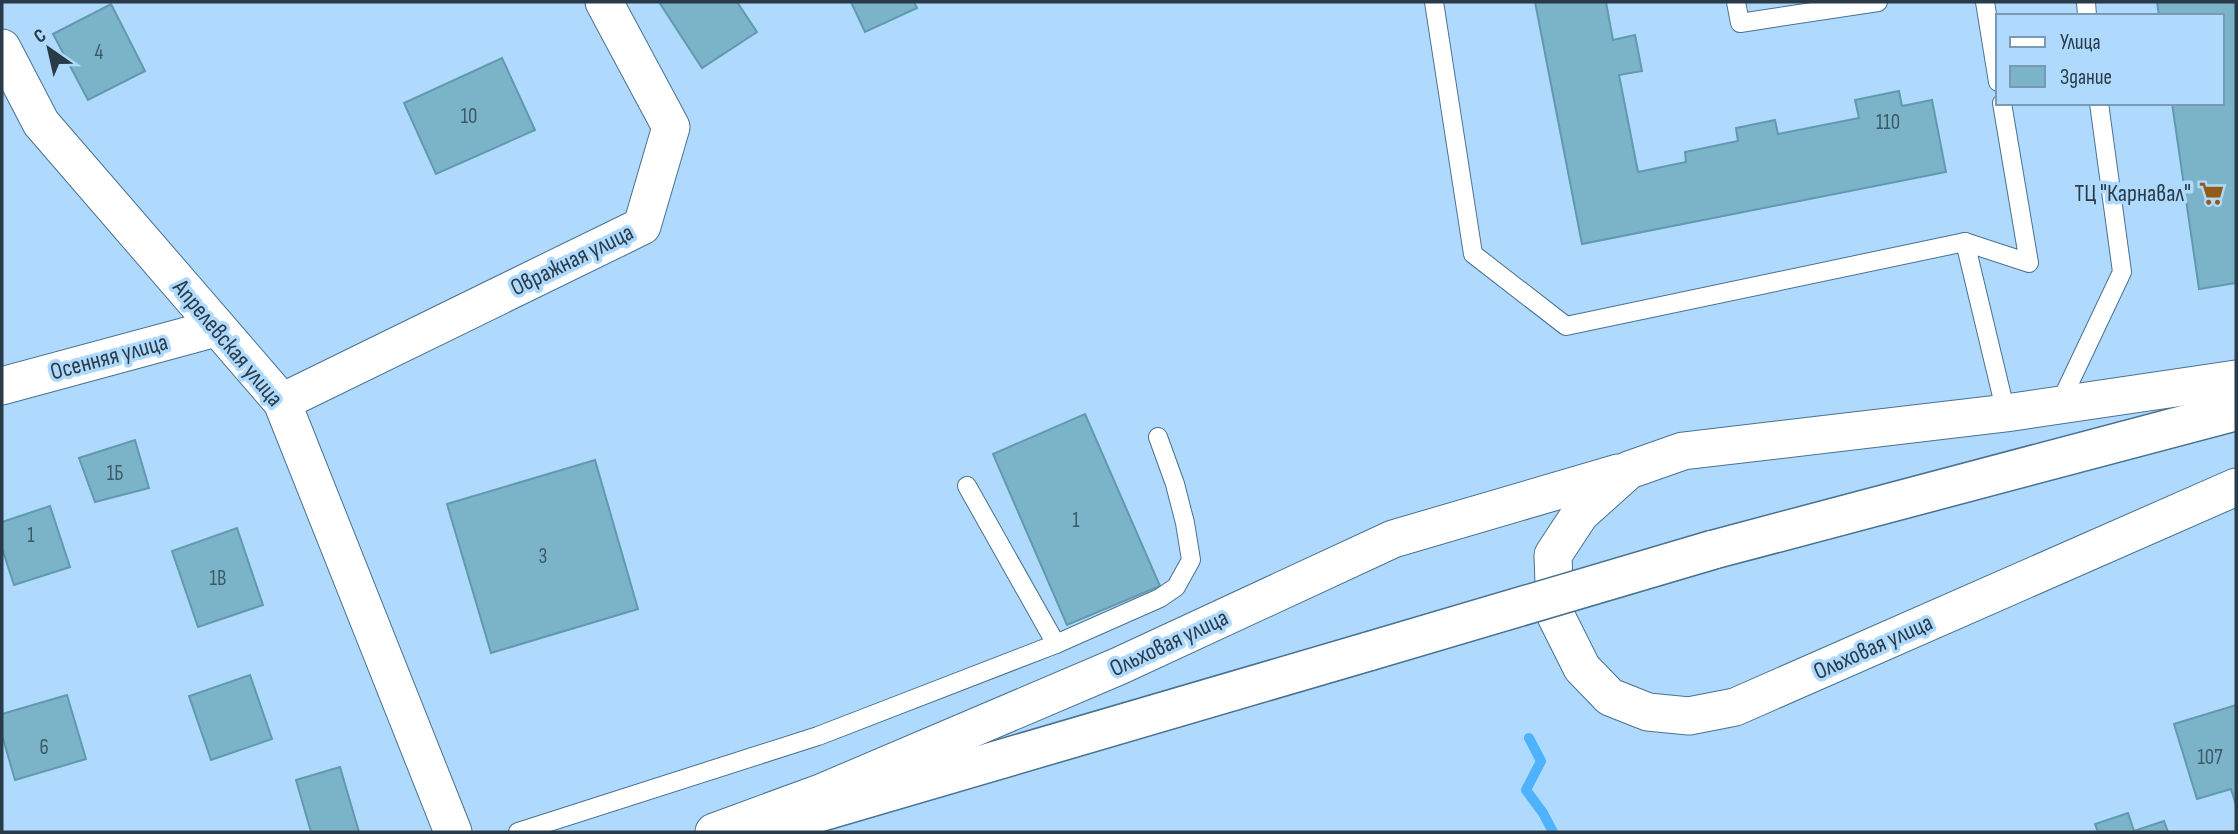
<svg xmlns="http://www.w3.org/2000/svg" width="2238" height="834" font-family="'Sofia Sans Condensed',sans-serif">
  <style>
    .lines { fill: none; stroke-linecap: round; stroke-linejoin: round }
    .stream { stroke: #4eb3fc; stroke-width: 10 }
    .building { fill: #7bb4c9; stroke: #6199ae; stroke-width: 2 }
    .lane-casing { stroke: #497190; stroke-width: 20 }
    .street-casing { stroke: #497190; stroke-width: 39 }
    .secondary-casing { stroke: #497190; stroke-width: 41 }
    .lane { stroke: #fff; stroke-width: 18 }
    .street { stroke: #fff; stroke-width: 37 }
    .secondary { stroke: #fff; stroke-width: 38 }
    .secondary-bridge-casing { stroke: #497190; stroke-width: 41; stroke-linecap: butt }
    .secondary-bridge { stroke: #fff; stroke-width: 38 }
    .labels { text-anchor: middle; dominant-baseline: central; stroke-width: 7; stroke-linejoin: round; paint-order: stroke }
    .number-label { font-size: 21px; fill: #3e5868 }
    .poi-label { font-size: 24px; fill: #293a48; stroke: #afdafd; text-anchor: end }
    .street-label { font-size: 24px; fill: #293a48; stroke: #afdafd }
  </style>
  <rect width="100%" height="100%" fill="#afdafd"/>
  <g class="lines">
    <polyline class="stream" points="1529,738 1541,761 1526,790 1543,813 1553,832"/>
  </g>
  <g class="building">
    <polygon points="659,2 737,2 757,32 702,68"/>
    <polygon points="851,2 914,2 917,8 865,32"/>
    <polygon points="1535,2 1606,2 1613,40 1635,35 1642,71 1619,75 1638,172 1686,162 1685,152 1738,141 1736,128 1775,120 1778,134 1859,118 1855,100 1899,91 1902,106 1932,100 1946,172 1582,244"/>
    <polygon points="2157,2 2236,2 2236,283 2199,289 2172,103 2222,103 2222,16 2159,16"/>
    <polygon points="111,4 145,71 88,100 53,34"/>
    <polygon points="502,58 535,130 436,174 404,103"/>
    <polygon points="1085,414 1160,586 1067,625 993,454"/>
    <polygon points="135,440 149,488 95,502 79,458"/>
    <polygon points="595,460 638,609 491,653 447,504"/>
    <polygon points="50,506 70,567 14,585 2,548 2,522"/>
    <polygon points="237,528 263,605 198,627 172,551"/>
    <polygon points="250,675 272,739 211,760 189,696"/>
    <polygon points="67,695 86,759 15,780 2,735 2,714"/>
    <polygon points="2236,705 2236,805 2231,789 2197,799 2174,724"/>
    <polygon points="340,767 359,832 311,832 296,780"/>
    <polygon points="2128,813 2134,831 2164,821 2168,832 2098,832 2095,824"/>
  </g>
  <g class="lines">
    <defs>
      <g id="lane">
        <polyline points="1434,2 1473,254 1566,326 1965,242 2006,413"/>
        <polyline points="1736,2 1740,23 1878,2"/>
        <polyline points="1985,2 1998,82"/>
        <polyline points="2086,2 2087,16"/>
        <polyline points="1965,242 2029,263 2002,103"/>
        <polyline points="2059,405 2122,272 2099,103"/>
        <polyline points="967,486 1056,644"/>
        <polyline points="518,832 818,736 1056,644 1160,598 1176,587 1191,560 1185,523 1175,484 1158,437"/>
      </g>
      <g id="street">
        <polyline points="2,48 41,123 282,402 453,832"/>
        <polyline points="2236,379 2006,413 1683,451 1629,470 1580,514 1553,555 1555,614 1582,668 1610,697 1648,712 1689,716 1735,707 2236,487"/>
        <polyline points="2,386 216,328"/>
        <polyline points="282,402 642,226 671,127 604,2"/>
        <polyline points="714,832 823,792 1119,666 1393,539 1618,473"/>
      </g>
      <g id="secondary">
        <polyline points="1712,550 2236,411"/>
        <polyline points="752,832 1370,651"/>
      </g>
    </defs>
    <use href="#lane" class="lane-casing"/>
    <use href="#street" class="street-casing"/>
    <use href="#secondary" class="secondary-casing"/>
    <use href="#lane" class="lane"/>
    <use href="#street" class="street"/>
    <use href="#secondary" class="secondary"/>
    <defs>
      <polyline id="secondary-bridge" points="1370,651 1712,550"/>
    </defs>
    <use href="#secondary-bridge" class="secondary-bridge-casing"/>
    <use href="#secondary-bridge" class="secondary-bridge"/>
  </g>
  <defs>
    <symbol id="supermarket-bare" viewBox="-9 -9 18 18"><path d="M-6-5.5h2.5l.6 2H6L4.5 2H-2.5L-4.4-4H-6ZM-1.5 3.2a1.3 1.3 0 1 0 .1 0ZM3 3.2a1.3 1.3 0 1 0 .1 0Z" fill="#945a18" stroke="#afdafd" stroke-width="2.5" paint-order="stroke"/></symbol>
  </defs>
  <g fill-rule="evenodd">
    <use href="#supermarket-bare" x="2194" y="176" width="35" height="35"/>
  </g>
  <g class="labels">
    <g class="number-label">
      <text x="99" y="52">4</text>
      <text x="469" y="116">10</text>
      <text x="1888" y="122">110</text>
      <text x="115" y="473">1Б</text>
      <text x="1076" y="520">1</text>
      <text x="31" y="535">1</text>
      <text x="543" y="556">3</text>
      <text x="218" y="578">1В</text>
      <text x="44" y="747">6</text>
      <text x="2210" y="757">107</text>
    </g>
    <g class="poi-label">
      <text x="2191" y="193">ТЦ "Карнавал"</text>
    </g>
    <g class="street-label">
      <text transform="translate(572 260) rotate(-26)">Овражная улица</text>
      <text transform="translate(228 343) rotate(50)">Апрелевская улица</text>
      <text transform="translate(109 357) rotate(-15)">Осенняя улица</text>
      <text transform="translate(1169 643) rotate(-25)">Ольховая улица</text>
      <text transform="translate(1873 647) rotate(-24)">Ольховая улица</text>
    </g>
  </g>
  <rect width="2238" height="834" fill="none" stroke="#293a48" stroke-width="7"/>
  <rect x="1996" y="14" width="228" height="91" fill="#afdafd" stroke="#799ab5" stroke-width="2"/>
  <rect x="2010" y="37" width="35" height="10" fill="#ffffff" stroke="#799ab5" stroke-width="2"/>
  <text x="2060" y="49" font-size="21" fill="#293a48">Улица</text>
  <rect x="2010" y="66" width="35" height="21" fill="#7bb4c9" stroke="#799ab5" stroke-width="2"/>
  <text x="2060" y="84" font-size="21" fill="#293a48">Здание</text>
  <g transform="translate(49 49) rotate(326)" stroke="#afdafd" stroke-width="5" paint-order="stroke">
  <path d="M0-5L12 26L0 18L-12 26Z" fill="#293a48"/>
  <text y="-10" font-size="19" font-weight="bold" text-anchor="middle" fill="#293a48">С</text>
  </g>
</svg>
